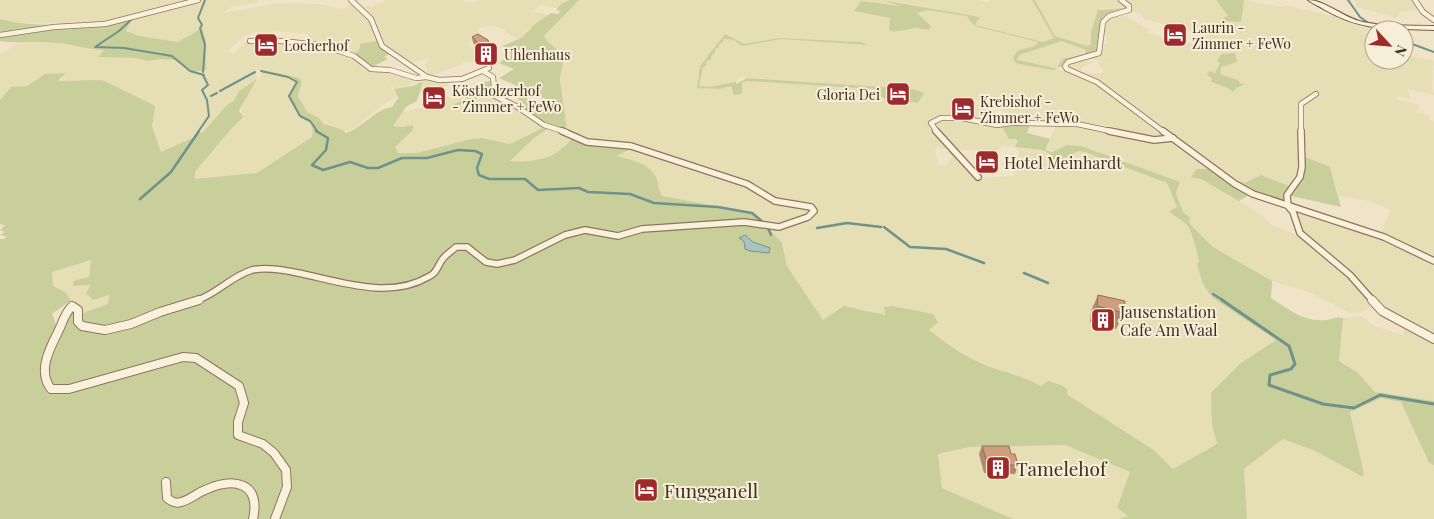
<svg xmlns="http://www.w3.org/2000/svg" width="1434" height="519" font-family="'Playfair Display',serif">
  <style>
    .farmland { fill: #e6deb5; fill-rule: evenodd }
    .green { fill: #c9cf9b; fill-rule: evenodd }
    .water { fill: #a9c4bc; stroke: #6f938a }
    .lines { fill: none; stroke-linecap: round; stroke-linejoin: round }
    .stream-far2 { stroke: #6f938a; stroke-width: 2 }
    .stream-far1 { stroke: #6f938a; stroke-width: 2.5 }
    .stream { stroke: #6f938a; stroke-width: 3 }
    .street-far2-casing { stroke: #8d765c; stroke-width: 6 }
    .street-far1-casing { stroke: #8d765c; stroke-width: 8 }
    .street-casing { stroke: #8d765c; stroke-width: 10 }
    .secondary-casing { stroke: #6f573f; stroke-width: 2 }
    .street-far2 { stroke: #faf1dc; stroke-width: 4.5 }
    .street-far1 { stroke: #faf1dc; stroke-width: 5.5 }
    .street { stroke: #faf1dc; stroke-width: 8 }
    .secondary { fill: #faf1dc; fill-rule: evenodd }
    .wall { fill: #b2896c }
    .shaded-wall { fill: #916f58 }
    .building { fill: #cf9f7d; stroke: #916f58 }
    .labels { text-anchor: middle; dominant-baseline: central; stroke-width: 4; stroke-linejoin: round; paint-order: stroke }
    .far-poi-label { font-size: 14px; fill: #3d2e20; stroke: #f7eed8; text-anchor: start }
    .poi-label { font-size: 16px; fill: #3d2e20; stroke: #f7eed8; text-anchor: start }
    .near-poi-label { font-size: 19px; fill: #3d2e20; stroke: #f7eed8; text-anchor: start }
  </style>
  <rect width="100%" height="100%" fill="#f0e4c8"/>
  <g class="farmland">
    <polygon points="0,0 185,0 180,4 97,24 29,23 4,21 0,19"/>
    <path d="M200,0H258L257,3L231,7L223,13L278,3L321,4L342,9L353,3L361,8L368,6L372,7L386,0H466L463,1L472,3L480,0H570L560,5L557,8L541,5L532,11L548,15L527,30L521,38L515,39L503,29L493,25L478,29L479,36L469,42L470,43L469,45L472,48L475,47L479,52L481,61L463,62V64L429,76L425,65L430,57L413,63L389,49L384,42L375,20L372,19L380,40L360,44V48L354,56L363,69L368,72L360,61L366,67L387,70L414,81L410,85L394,89L391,83L377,75L390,83L396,97L384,104L355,127L348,131L326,126L307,112L298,96L302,82L299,78L263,70L256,71L257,79L240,91L234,101L227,105L204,131L190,139L161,152L152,126L155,108L154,105L102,80L56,81L65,73L45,74L27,86L11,87L0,100V55L16,44L54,43L92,50H104L99,57L135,58L148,61L160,59L176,60L192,72L205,64L206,40L202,28L178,42L139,36L126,31L131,19ZM274,31L308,34L306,42L249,39L233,54L228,51L243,37L255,32L271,33Z"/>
    <path d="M579,0H882L902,6L884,5L854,11L891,18L894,32L915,28L925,30L931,26L917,13L928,10L958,13L967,16L974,26L1038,42L1035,46L1019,50L1015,62L1051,70H1065L1094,81L1167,136L1154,139L1117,130L1116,127L1091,124L1158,141L1173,139L1214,169L1191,178L1201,179L1239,201L1260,214L1272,225L1295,234H1301L1297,210L1387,240L1434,263V401L1375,392L1358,373L1339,361L1343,318L1361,316L1374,326L1403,335L1404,325L1372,304L1368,309L1357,313H1350L1309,292L1272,281L1213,247L1189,223L1190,217L1183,212L1176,193L1180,182L1068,145L1057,151L1045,150L1056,126L1018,117L964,95L963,96L999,115H1008L1009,117L1021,121L1015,139L1019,142L1016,147L1042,150L1051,154L1048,158L1058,162L1078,151L1085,152L1167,183L1177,207L1171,213L1188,226L1196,246L1199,262V273L1207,292L1213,298L1277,340L1241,363L1212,425L1217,444L1173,469L1155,451L1029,380L972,359L947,344L929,330L933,314L892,306L885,316L862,309L823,320L787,266L782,243L678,201L662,196L660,193L657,178L640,162L615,156L632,148L589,143L567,130L561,80L565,53H561L548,42L544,36ZM725,34L744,44L779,38L861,42L867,45L781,39L742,45L734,40L723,39L703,66L699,86L710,87L731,84L736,82L739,77L913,89L923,93L918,103L888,100L874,89L748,81L732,91L731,86L719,89L697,87L701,64ZM948,146L952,150L947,152L952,157L950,160L945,166L938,165L935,148H945ZM1002,146L1015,147L1019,153L1014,175L1012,176L981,178L953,150H999Z"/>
    <polygon points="887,0 977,0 989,2 991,1 988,0 1032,0 1054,38 1043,42 975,25 979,17"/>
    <polygon points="1035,0 1115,0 1124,7 1102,8 1095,20 1091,44 1087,46 1055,36"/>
    <path d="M1124,0H1216L1228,17L1225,21L1241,11L1244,0L1282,7L1285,5L1337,17L1335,16L1374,31V35L1340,19L1374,37V60H1404V54L1434,61L1432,87L1434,95L1407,89L1411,99L1397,96L1396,99L1419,105L1416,112L1429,116V119L1434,122V259L1409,246L1380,234L1391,210L1369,201L1339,196L1330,167L1297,177L1289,186L1261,175L1245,183L1232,179L1101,83L1069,67L1070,64L1081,60L1094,62L1082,68V72L1090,74L1101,73L1104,72L1097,62L1114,64L1088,58L1104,51V44L1108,43L1105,30L1107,23L1108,19L1112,17L1126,16L1149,30L1148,32L1180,44H1186L1191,42L1193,37H1199L1200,34L1144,19L1141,14L1132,11V5ZM1220,63V74L1238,80L1244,85L1237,88L1233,92L1228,88L1211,83L1212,78L1207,74L1215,73Z"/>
    <polygon points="1355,0 1412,0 1418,7 1417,10 1401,12 1395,18 1357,7"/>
    <polygon points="1062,41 1086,50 1085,53 1062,59 1056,68 1047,68 1017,61 1019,55 1029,51"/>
    <polygon points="260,72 288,77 295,82 295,88 288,97 299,117 310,121 313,131 312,137 257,173 195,180 195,172 232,128 245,118 241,110 251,89 262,74"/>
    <polygon points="427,79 445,80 449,86 419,93 423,81"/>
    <polygon points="482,82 484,90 451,108 459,107 478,100 497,86 517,92 504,99 545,127 510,144 482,138 471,139 417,153 398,153 394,147 412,130 413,125 402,127 393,126 402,112 422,108 421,104 443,99 447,96 453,100 467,94 461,89"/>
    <polygon points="550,128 569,136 571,139 562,150 542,160 509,161 534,138"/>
    <polygon points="91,260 89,277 73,281 73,286 92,285 86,293 109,295 108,305 83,313 69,303 71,300 65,292 52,286 52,272"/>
    <polygon points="1381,398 1401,402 1428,463 1434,465 1434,519 1247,519 1244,469 1283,439 1315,451 1363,477 1364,474 1350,412"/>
    <polygon points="1065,445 1130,472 1117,508 1128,516 1119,519 1013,519 942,488 938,454 969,447"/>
  </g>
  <g class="green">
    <polygon points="570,0 579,0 544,36 548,42 561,53 565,53 560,79 567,130 547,125 516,106 521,102 514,95 510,96 517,92 543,108 554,103 499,78 514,69 499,63 510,55 509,49 502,46 521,38 536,23 551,13 558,14 561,11 556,10 562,3"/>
    <path d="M882,0L980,17L975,25L1043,42L1054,38L1032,0H1035L1055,36L1087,46L1091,44V32L1098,10L1124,8L1122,4L1115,0L1125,3L1128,8L1104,16C1096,27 1102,46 1097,51C1090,58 1074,59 1065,61L1062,64L1063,67H1057L1062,59L1085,54L1086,50L1062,41L1019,55L1017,60L1059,69L1051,70L1015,63L1013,57L1019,50L1035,46L1038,42L974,26L967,16L928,10L917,13L931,26L929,30L915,28L894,32L889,30L890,18L854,11L861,1L901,6Z"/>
    <polygon points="1216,0 1244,0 1241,22 1225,21 1223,18 1228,16"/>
    <path d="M0,19C37,29 92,24 131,19L126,31L139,36L178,42L202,28L206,40V70L192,72L176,60L160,59L148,61L135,58L98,57L104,50C87,50 72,44 56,43C37,41 19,44 0,41Z"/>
    <polygon points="725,34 744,44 779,38 861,42 868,45 781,39 742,46 734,40 724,39 722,43 720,43 718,48 716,48 714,54 712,55 710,61 707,60 706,66 703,67 699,86 710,87 736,82 736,84 747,78 913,89 924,93 918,103 888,100 876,94 874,89 748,81 742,83 742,94 734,95 731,86 719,89 697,88 700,66"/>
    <polygon points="380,40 391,53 384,57 388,59 370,68 354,56 360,48 360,44"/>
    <polygon points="1235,53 1237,62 1221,67 1220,74 1238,80 1240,83 1245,84 1237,88 1233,92 1228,88 1211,82 1212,78 1207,75 1209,71 1215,73 1220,63 1217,61 1221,54"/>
    <path d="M263,70L299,78L302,82L298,96L307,112L319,118L323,124L343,130L346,133C363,127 374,110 392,107L398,98L394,89L413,86L423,81L417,101L406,107L393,126L402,127L413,125V130L395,147L398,153H417L471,139L482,138L510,144L545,127L569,132L590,143L616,144L633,148L616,156C631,160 648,162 656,177C659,183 658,190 662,196L752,213L761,220L782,243L787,266L823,320L844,306L885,315L884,307L892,306L933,314L938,322L929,330C943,341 957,351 972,359C994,370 1019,374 1041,386L1048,381L1061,385L1067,389L1068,395L1155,451L1173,469L1217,444L1212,425L1211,393L1241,363L1276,340L1213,298C1204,289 1200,276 1197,264L1199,262C1198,255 1192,232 1188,226C1184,221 1175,217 1171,213L1170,211L1177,207L1167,183L1085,152L1078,151L1058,162L1048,158L1050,154L1042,150L1015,147L1018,141L1015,139H1009L1002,127L1030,125L1027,133L1050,139L1045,150L1052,152L1067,145L1081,146L1180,182L1176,193L1183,212L1190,217L1189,223L1213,247L1272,281L1271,298C1288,309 1304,322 1324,320C1332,320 1335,316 1343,318L1339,361L1358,373L1375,392L1434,401V465L1429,463L1401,402L1381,398L1350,412L1364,474L1363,477L1315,451L1283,439L1244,469L1247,519H1119L1128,516L1117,508L1130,472L1065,445L969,447L938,454L942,488L1013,519H0V239H4L7,236L0,235L5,232L0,230L5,225L0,224V100L11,87L27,86L45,74L66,73L57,81L102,80L154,105L155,108L152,126L161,152L190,139L204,131L227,105L234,101L239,91L257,79L239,111L244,117L232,128L195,172V179L257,173L312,137L313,131L310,121L300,117L288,97L295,88V82L288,77L260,72ZM549,128L564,133L571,139C556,160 534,162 510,161L534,138ZM745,235L753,242L770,248L769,252L750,251L745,249L744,241L740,238ZM91,260L89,277L73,281V286L91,285L86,293L93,300L109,295L108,304L83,313H69L57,327L52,314L71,300L65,292L53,286L52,272Z"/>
    <polygon points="492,81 493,89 469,103 450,108 451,106 483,90 482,82"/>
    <path d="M1305,157L1330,167L1341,207L1291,196L1289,187L1284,200C1265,200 1247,189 1232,179L1245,183L1261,175L1289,186L1297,177Z"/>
    <polygon points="1196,169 1214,169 1251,194 1239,201 1201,179 1191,178"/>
  </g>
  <polygon class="water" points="745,235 753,242 770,248 769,253 750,251 745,249 744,241 739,238"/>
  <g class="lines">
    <g class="stream-far2">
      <polyline points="1348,0 1360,17 1378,30"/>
      <polyline points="132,19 119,31 95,47 124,48 172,56 190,71 204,75"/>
      <polyline points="1404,41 1434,52"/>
      <polyline points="261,71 288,77 297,82 289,96 300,116 310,121 318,132"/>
      <polyline points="203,72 205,45 200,28 202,25 198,18 205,0"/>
      <polyline points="220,91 255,72"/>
      <polyline points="211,96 217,93"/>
      <polyline points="198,132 209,116 207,100 202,90 208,85 203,75"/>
    </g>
    <g class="stream-far1">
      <polyline points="316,131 328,138 326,150 312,165 323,170 350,162 368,168 378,168 402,158 427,158 458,150 475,151 482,154 477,168 479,175 489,179 525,179 538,190 579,188 588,192 630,194 654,203 718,207 752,213 764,223"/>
      <polyline points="140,199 171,172 199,131"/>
      <polyline points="884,227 910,247 946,249 984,263"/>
      <polyline points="768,228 771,235"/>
      <polyline points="817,228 847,223 881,227"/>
      <polyline points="1024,273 1048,283"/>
      <polyline points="1213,294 1224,301"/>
    </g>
    <polyline class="stream" points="1222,300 1289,346 1295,364 1291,369 1270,375 1269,385 1323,404 1354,408 1380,395 1434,404"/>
    <defs>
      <g id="street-far2">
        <polyline points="351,0 371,19 382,46 427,77 439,80 462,79 489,68"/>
        <polyline points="1121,0 1129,6 1129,10 1109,16 1103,22 1099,53 1068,62 1065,66 1067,69 1097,82 1164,132"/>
        <polyline points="1415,0 1423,12 1434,20"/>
        <polyline points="0,35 54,27 105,24 198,0"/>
        <polyline points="250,41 270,40 321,45 354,56 371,69 390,70 416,78 427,77"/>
        <polyline points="483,71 493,77 495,96 516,106 544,125 566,132"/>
        <polyline points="937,132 931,123 941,118 962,118 997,125 1011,123 1077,124 1115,132"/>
        <polyline points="1301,132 1301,104 1316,94"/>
      </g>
      <g id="street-far1">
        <polyline points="936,131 978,177"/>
        <polyline points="1109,131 1154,140 1173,138"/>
        <polyline points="1163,131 1235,184 1253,194 1384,237 1434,261"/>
        <polyline points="1301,131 1302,167 1300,177 1287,195 1288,206 1293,212 1300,233 1350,275 1373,301"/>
        <path d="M195,301C216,295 231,276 252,270C266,267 284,270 298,273C338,281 389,300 428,277C437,273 437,267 442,260C445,255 452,251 456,247H467L486,262L497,264L515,260L565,235L585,230L618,236L642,229L744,222L779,227L808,217L814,211L811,207L775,201L747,184L631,146L587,142L562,131"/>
      </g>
      <g id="street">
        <path d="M199,300L160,312L131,324L105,330L82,326L78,322V310L72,306C65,313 63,321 59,330C50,348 37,371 51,389H69L183,357L196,358L239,386L244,403L238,422V435L263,444L274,453L286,470L287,487L275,519"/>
        <polyline points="1372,300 1382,311 1434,339"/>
        <path d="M166,482L167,498C171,501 175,504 181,502C190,500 197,493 205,490C234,477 261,482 253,519"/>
      </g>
      <path id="secondary" d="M1308,0C1325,0 1344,18 1363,22C1386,27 1410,25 1434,26V30C1392,28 1363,32 1325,10C1319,6 1313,4 1308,0Z"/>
    </defs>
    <use href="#street-far2" class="street-far2-casing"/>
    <use href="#street-far1" class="street-far1-casing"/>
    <use href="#street" class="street-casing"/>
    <use href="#secondary" class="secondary-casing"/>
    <use href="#street-far2" class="street-far2"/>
    <use href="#street-far1" class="street-far1"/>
    <use href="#street" class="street"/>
    <use href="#secondary" class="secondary"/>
  </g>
  <g class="wall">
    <polygon points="472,37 488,40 491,55 481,56 479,49 473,43"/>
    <polygon points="1098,295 1124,313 1116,329 1090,322 1091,311"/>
    <polygon points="982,446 1011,454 1018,465 1015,474 984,473 979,454"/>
  </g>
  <polygon class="shaded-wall" points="490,48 491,55 481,56 480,50"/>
  <g class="building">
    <polygon points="478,34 488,40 490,48 480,50 478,43 472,37"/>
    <polygon points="1098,295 1125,301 1124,313 1097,306"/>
    <polygon points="982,446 1009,446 1011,454 1015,454 1018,465 988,465"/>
  </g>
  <defs>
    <symbol id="hotel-square" viewBox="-11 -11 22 22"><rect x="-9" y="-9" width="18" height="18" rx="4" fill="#9e2a2b" stroke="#f7eed8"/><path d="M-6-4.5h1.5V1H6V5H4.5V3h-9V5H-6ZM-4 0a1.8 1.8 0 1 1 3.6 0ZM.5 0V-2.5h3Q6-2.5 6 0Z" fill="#fff"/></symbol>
    <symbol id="building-square" viewBox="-11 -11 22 22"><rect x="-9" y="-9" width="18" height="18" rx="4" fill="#9e2a2b" stroke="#f7eed8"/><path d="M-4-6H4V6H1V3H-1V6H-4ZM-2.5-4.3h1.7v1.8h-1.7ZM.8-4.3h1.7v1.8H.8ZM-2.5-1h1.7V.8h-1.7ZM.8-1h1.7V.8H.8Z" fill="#fff"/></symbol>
  </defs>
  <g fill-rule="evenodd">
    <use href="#hotel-square" x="1161" y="21" width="28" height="28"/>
    <use href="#hotel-square" x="252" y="31" width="28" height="28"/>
    <use href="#building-square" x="472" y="40" width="28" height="28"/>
    <use href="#hotel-square" x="884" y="80" width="28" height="28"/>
    <use href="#hotel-square" x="420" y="84" width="28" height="28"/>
    <use href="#hotel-square" x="949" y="95" width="28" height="28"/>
    <use href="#hotel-square" x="973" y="148" width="28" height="28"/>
    <use href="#building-square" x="1089" y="306" width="28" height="28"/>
    <use href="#building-square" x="984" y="454" width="28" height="28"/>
    <use href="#hotel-square" x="632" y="476" width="28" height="28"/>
  </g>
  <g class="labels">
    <g class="far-poi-label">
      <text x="1192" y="27">Laurin -<tspan x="1192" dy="16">Zimmer + FeWo</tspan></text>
      <text x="284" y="45">Locherhof</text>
      <text x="504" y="54">Uhlenhaus</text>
      <text x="452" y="90">Köstholzerhof<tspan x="452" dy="16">- Zimmer + FeWo</tspan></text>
      <text x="880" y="94" text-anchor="end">Gloria Dei</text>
      <text x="980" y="101">Krebishof -<tspan x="980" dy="16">Zimmer + FeWo</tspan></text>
    </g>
    <g class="poi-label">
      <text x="1004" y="162">Hotel Meinhardt</text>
      <text x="1120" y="311">Jausenstation<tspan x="1120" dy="18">Cafe Am Waal</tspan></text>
    </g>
    <g class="near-poi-label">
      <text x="1016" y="468">Tamelehof</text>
      <text x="664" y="490">Fungganell</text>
    </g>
  </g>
  <g transform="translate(1389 45) rotate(116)"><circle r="24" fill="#f7eed8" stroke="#ada18e"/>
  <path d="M0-4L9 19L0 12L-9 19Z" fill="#9e2a2b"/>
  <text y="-8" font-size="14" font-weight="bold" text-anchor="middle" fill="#3d2e20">N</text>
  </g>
</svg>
